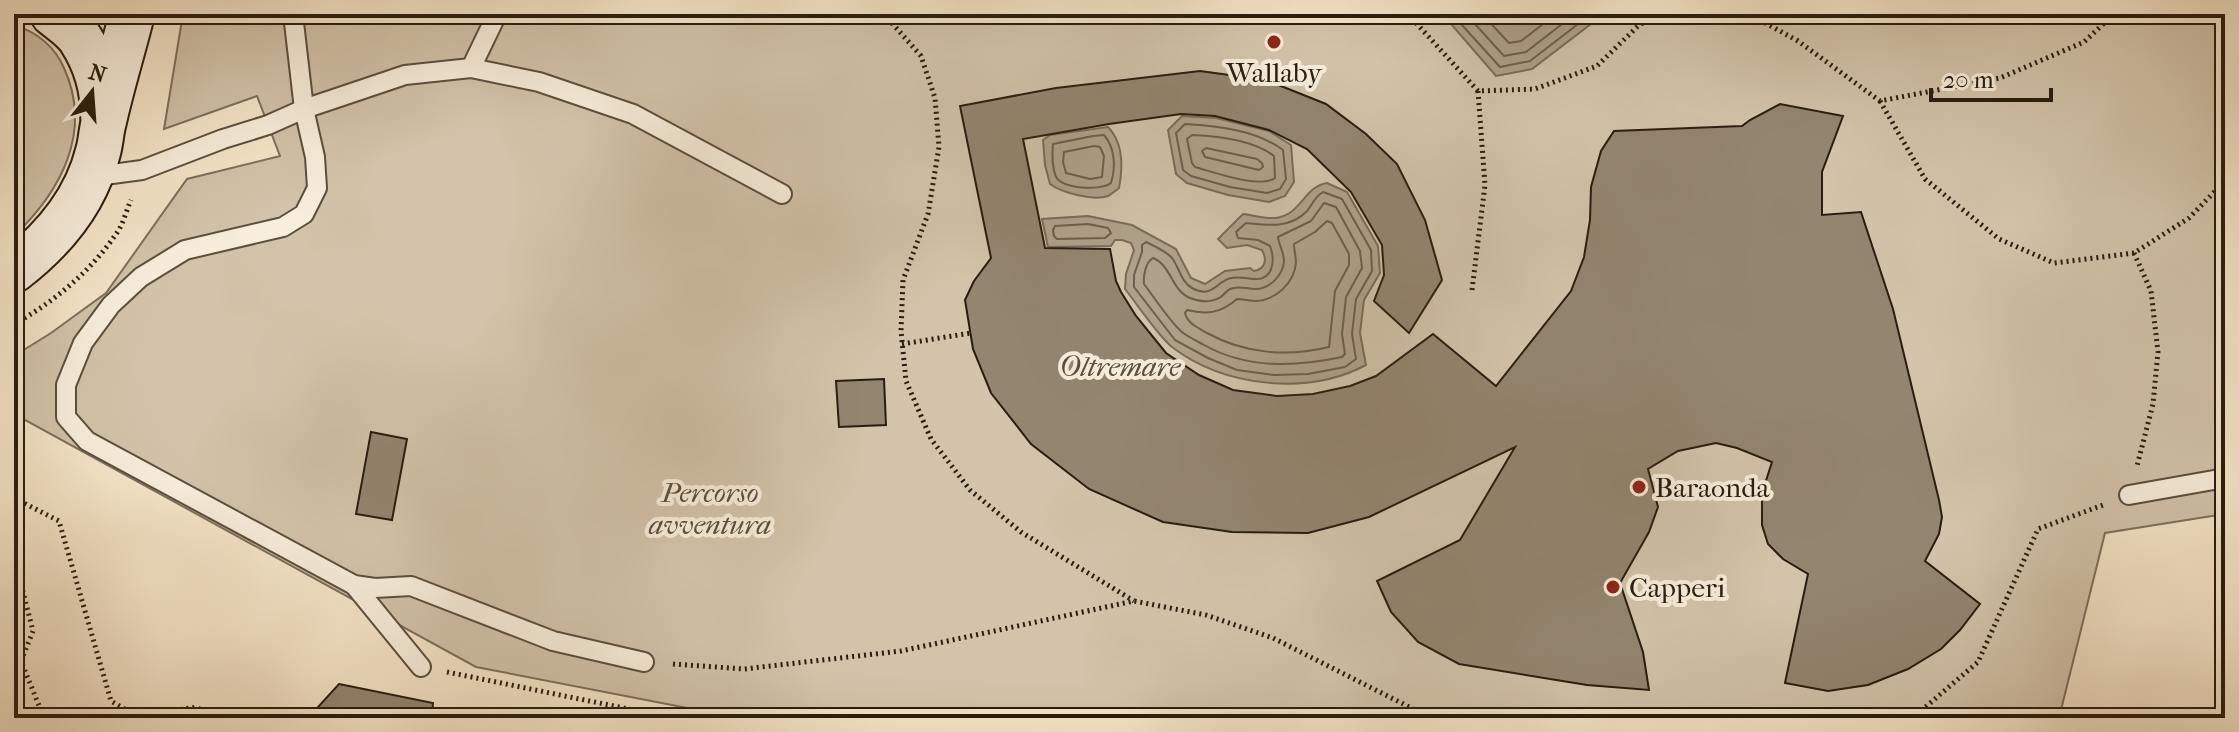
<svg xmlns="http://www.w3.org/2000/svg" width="2239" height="732" font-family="'IM FELL French Canon',serif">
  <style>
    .green { fill: #d2c3aa; stroke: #7d705d; stroke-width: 2 }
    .water { fill: #afa18a; stroke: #796c59; stroke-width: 2 }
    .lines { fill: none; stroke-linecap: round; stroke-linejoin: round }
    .shore { stroke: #6c5f4d; stroke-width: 2 }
    .building { fill: #938570; stroke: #281d10; stroke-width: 2 }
    .lane-casing { stroke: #5b4f3e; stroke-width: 22 }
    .secondary-casing { stroke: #281d10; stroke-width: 48 }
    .path { stroke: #281d10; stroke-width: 5; stroke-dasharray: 2 4; stroke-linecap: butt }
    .lane { stroke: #f8eedc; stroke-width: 18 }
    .secondary { stroke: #f8eedc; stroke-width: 44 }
    .poi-dot { fill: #8f2418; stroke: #f8eedc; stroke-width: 3 }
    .labels { text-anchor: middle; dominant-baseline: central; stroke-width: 8; stroke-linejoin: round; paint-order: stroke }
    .poi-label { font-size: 28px; fill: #281d10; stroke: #f8eedc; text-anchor: start }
    .park-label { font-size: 28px; font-style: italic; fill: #5b4f3e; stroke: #f8eedc }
  </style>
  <rect width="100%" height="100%" fill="#f5e5c9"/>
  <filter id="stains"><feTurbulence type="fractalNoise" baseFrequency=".0025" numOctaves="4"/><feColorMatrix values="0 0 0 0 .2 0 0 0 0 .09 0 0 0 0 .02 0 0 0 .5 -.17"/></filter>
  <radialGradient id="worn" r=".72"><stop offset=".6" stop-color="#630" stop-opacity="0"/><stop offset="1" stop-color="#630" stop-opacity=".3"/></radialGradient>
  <g class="green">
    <polygon points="183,14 2225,14 2225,514 2105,533 2059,718 739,718 476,667 14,414 14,356 51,333 106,293 187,179 280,156 257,96 164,129"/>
    <path d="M14,25C37,32 55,47 64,68C93,132 61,191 14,236Z"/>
  </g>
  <g class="water">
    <polygon points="1447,14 1604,14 1532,69 1496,76 1444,16"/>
    <polygon points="1182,116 1216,118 1269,131 1291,145 1294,182 1285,196 1269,202 1228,195 1187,183 1176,174 1168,130"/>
    <path d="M1108,127C1124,143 1123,167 1119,188C1115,191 1112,194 1108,196C1094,201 1062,193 1050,184L1045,165L1043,140L1050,135Z"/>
    <path d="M1327,183L1347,192L1378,246L1380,273L1364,300L1360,333L1366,365C1308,396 1224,387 1172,347C1159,337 1137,304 1125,289L1126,274L1134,250L1131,243L1122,240H1115L1111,246L1048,247L1042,219L1088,216L1132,225L1176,249L1191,278L1205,284L1225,271L1250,268L1254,271C1266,269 1267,259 1262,250L1247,245L1227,248L1218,239L1243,214C1252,215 1265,219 1275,218C1302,215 1303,187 1327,183Z"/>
  </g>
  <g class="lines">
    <g class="shore">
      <polyline points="1452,14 1500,67 1530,61 1591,14"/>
      <polyline points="1466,14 1504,56 1526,52 1575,14"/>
      <polyline points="1482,14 1509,43 1521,41 1556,14"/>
      <path d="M1185,124C1218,126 1256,130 1283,150L1286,179L1280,189L1267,193L1230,187L1191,176L1183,170L1176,133Z"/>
      <path d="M1192,135C1218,136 1253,140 1274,156L1275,178C1260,189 1213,172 1195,167L1192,163L1187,139Z"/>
      <path d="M1093,136L1104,135C1115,148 1116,167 1111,183C1101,191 1063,189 1056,177C1052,167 1052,154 1053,144Z"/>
      <polygon points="1094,146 1100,147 1104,156 1102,177 1090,179 1066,173 1063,162 1064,152"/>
      <polygon points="1206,148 1257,159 1262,163 1263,167 1259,170 1205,157 1202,151"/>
      <path d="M1323,192L1342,199L1371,250L1372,271L1356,299L1352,334L1356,359L1345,367L1308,374L1274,375L1237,370L1208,358L1175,340L1134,287V275L1142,252V245L1146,242C1154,246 1166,251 1172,258C1179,267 1181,282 1192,288C1213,299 1215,282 1231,278C1240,276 1246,279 1255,279C1274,280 1275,259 1270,246L1258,240L1238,238L1236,232L1246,223C1267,225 1290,229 1307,211C1313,204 1314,197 1323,192Z"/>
      <path d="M1324,203L1336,207L1360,251L1362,268L1346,297L1342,334L1345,354L1342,357C1295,367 1247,369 1204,345C1197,341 1188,337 1182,332C1170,322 1154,297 1144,284C1143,275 1146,262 1153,258C1172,266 1171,290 1190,298C1200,302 1211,303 1221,297C1223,295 1228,290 1230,289C1239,285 1246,289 1255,289C1269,289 1283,276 1284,261C1284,253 1279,245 1278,237L1311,221Z"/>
      <path d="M1327,221L1332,223L1349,254V265L1335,291L1329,347C1288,357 1245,354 1207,333C1197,327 1188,324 1185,313L1187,310C1207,315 1221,313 1237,299C1244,299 1249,301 1256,301C1276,300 1294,283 1296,263C1296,257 1294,250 1294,244L1315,232Z"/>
      <polygon points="1088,224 1108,228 1111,233 1105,238 1057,239 1054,236 1053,230 1055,226"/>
    </g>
  </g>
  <g class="building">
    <polygon points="1200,71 1266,80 1326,104 1366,134 1397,164 1425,220 1442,280 1409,333 1374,301 1384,275 1382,245 1351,192 1307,149 1269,130 1215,116 1181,114 1109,124 1023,139 1045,248 1110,249 1116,281 1121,292 1136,316 1166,353 1199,375 1233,390 1277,396 1313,394 1350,386 1376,376 1433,334 1496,386 1571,291 1584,257 1590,220 1591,187 1601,151 1614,131 1742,126 1750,120 1780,104 1843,116 1822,172 1822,215 1861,212 1893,309 1939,500 1942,517 1939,534 1925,561 1980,604 1960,630 1941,649 1908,669 1868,685 1828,691 1785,683 1808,574 1783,559 1768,544 1762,525 1762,493 1772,462 1737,448 1716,443 1678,451 1648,469 1658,507 1649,532 1620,583 1643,652 1649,690 1587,685 1459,664 1418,642 1391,612 1377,581 1460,540 1515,447 1369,517 1308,533 1232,532 1163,522 1089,489 1031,444 991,393 973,349 965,300 974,281 991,258 960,106 1056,88"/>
    <polygon points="884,379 886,425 839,427 836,381"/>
    <polygon points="371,432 407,439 392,520 356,514"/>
    <polygon points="339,684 433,703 432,718 308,718"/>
  </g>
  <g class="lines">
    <defs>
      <g id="lane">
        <polyline points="293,14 304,109 315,157 317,188 304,214 283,227 185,250 141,277 111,305 83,343 66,385 66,417 87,441 354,585 375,588 411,586 553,641 644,662"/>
        <polyline points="471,68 497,14"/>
        <polyline points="90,177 142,170 223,139 268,125 304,109 405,75 471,68 539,82 633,114 782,194"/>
        <polyline points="2129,495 2225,478"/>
        <polyline points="354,585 421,667"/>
      </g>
      <g id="secondary">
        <path d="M53,14C62,21 75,30 81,40C95,62 103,89 103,115"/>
        <path d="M14,270C53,240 86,201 98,152C101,142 101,131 104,121C112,85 123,50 132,14"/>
      </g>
    </defs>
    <use href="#lane" class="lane-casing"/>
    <use href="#secondary" class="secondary-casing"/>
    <g class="path">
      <polyline points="884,14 921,56 935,98 939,147 928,214 903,280 901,331 906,381 931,439 970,490 1021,532 1134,601"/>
      <polyline points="1408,14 1478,91 1535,89 1597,66 1639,25 1662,14"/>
      <polyline points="1749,14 1798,41 1880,101 2000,78 2084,42 2114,14"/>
      <polyline points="2203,14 2225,32"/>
      <polyline points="1880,101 1925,179 1999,239 2054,263 2134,253 2189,218 2225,181"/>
      <polyline points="2134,253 2151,291 2158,352 2153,404 2137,466"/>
      <polyline points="1472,290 1485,185 1478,91"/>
      <path d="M14,324C53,303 91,271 116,234C123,225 126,211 131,200"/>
      <polyline points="902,344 971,333"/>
      <polyline points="14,498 59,521 111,701 137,716 197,707 211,718"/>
      <polyline points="14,575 21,584 33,631 21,661 44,718"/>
      <polyline points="673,664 744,669 901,651 1134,601 1206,615 1273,638 1431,718"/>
      <polyline points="447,672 673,718"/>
      <polyline points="1898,718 1922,710 1978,662 2038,529 2103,505"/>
    </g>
    <use href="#lane" class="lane"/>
    <use href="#secondary" class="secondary"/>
  </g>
  <g class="poi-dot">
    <circle cx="1274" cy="42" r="8"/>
    <circle cx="1639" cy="487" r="8"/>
    <circle cx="1613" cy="587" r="8"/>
  </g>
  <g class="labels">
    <g class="poi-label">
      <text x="1274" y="72" text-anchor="middle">Wallaby</text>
      <text x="1655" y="487">Baraonda</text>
      <text x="1629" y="587">Capperi</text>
    </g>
    <g class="park-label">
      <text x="1120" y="366">Oltremare</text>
      <text x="710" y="492">Percorso<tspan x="710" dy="32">avventura</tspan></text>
    </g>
  </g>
  <rect width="2239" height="732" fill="none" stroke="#f5e5c9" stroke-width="48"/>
  <rect x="16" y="16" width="2207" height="700" fill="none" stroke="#281d10" stroke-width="4"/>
  <rect x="24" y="24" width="2191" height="684" fill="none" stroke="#281d10" stroke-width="2"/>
  <g transform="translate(92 92) rotate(17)" stroke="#f8eedc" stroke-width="6" paint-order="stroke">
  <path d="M0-6L14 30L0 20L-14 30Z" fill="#281d10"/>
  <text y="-12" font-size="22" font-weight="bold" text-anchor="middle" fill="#281d10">N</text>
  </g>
  <path d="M1931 88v12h120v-12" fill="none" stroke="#281d10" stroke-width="4"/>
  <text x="1943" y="88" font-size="24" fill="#281d10" stroke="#f8eedc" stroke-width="6" paint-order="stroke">20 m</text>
  <rect width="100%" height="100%" filter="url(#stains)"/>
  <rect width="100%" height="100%" fill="url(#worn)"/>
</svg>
